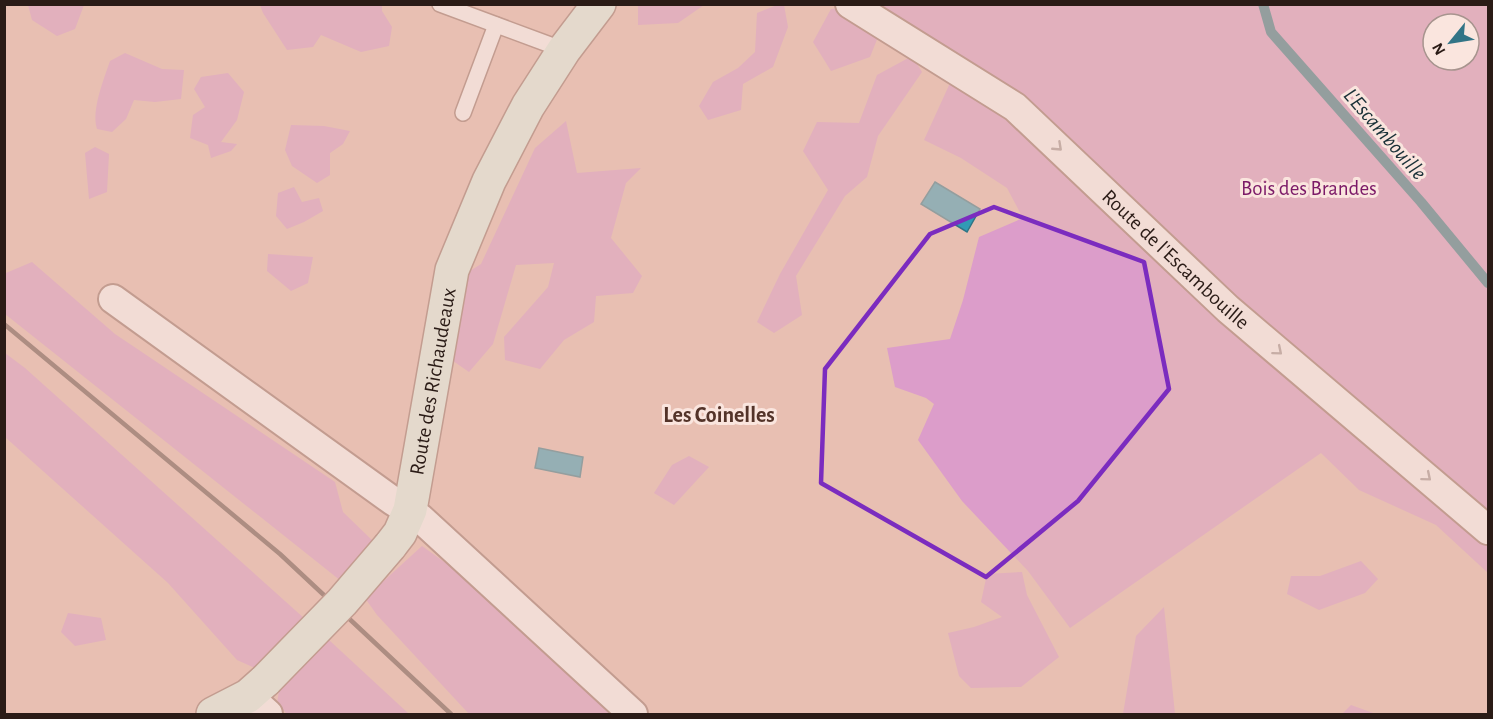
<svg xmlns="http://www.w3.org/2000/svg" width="1493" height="719" font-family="'Alegreya Sans',sans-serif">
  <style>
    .green { fill: #dc9dca; fill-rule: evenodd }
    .water { fill: #319bb5; stroke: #2f7585; stroke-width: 1.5 }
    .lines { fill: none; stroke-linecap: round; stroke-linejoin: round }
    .stream { stroke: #2f7585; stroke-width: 10 }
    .lane-casing { stroke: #977266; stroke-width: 18 }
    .street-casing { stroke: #977266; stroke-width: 32 }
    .secondary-casing { stroke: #977266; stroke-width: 36 }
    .lane { stroke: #fff; stroke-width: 15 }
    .street { stroke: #fff; stroke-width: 28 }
    .secondary { stroke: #e0f9ea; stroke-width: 33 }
    .rail { stroke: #675048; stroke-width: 4.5 }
    .secondary-bridge-casing { stroke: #977266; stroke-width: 36; stroke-linecap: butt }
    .secondary-bridge { stroke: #e0f9ea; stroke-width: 33 }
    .oneway { stroke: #9f9896 }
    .marked { fill: none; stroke: #7b2cbf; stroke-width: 4.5; stroke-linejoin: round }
    .labels { text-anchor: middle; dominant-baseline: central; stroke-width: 6; stroke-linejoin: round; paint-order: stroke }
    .park-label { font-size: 21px; fill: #7b1967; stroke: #fae5de }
    .street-label { font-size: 21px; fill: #2a1b16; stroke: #fae5de }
    .water-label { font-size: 22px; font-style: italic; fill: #193037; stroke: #fae5de }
    .neighbourhood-label { font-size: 22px; font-weight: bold; fill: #533329; stroke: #fae5de }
  </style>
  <rect width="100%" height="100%" fill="#e8bfb2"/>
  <g class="green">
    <polygon points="28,5 28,4 84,5 75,29 57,36 32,20"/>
    <polygon points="260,5 382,5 382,11 392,27 389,46 361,52 321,35 313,47 287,50 263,13"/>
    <polygon points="638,5 638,4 704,5 678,23 638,25"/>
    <polygon points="777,5 784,5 788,27 773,67 743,84 741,110 708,120 699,106 713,82 738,68 755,52 757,13"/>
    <polygon points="866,5 880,32 870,57 831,71 813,42 831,9"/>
    <path d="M877,5H1488V573L1436,525L1359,490L1321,453L1070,628L1028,571L962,501L918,440L934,404L926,398L895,387L887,348L950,339L963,300L979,237L1023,218L1007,188L961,158L924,140L961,59ZM1433,24H1469V60H1433Z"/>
    <path d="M125,53L162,69L184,70L181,99L155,102L134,100L126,119L112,132L97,129C91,110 104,79 110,61Z"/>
    <polygon points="912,56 922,72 878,136 867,177 845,196 796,276 802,315 774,333 757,322 780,274 828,190 803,151 817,122 859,123 877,75"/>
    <polygon points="228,73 244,92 237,120 221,142 237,144 231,151 211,158 208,145 190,138 193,115 205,107 194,89 201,77"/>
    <polygon points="566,121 577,173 641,168 626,183 611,238 642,276 633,293 596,296 594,322 564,340 540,369 505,360 504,337 548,287 554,263 516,265 493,344 469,372 443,354 459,278 481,264 535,148"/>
    <polygon points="291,125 324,126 350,131 343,144 330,153 330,175 317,183 292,166 285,150"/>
    <polygon points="95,147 109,154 107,192 89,199 85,153"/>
    <polygon points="294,187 302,202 319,198 323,211 304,222 287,229 276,216 278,193"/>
    <polygon points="268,254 313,257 308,283 291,291 267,271"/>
    <polygon points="32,262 115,334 335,482 343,512 376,544 341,581 5,314 4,276 6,273"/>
    <polygon points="5,353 25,368 305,619 257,669 237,660 168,583 5,437"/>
    <polygon points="689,456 709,467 674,505 654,493 672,465"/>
    <polygon points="422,546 489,594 613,714 469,714 377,615 365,598"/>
    <polygon points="1361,561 1378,579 1365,593 1319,610 1287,594 1291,576 1320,576"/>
    <polygon points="1022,572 1027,595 1059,657 1021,687 971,688 959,676 948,633 974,627 1002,617 981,602 987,574"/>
    <polygon points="1164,607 1175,714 1123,714 1136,636"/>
    <polygon points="68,613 101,618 106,640 75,646 61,632"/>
    <polygon points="329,640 409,714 287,714 277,703 279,691"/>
    <polygon points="1351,705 1376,714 1342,714"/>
  </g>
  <g class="water">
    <polygon points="935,182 980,209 967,232 921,204"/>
    <polygon points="539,448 583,457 580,477 535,468"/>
  </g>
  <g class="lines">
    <polyline class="stream" points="1263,4 1271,32 1421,202 1488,283"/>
    <defs>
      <g id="lane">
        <polyline points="440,4 564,50"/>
        <polyline points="463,113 496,25"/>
      </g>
      <g id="street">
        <path id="s1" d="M850,4L1015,107L1228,309L1488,530"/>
        <polyline points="113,299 393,501 420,518 633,714"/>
        <polyline points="248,696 268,714"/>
      </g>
      <g id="secondary">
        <path id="s2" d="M390,546L400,533L410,510L452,270L489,181L528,106L564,50L599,4"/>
        <polyline points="213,714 248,696 266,680"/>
      </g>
    </defs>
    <use href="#lane" class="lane-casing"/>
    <use href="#street" class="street-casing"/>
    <use href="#secondary" class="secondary-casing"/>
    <use href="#lane" class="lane"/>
    <use href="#street" class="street"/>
    <use href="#secondary" class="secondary"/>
    <polyline class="rail" points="4,324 280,554 451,714"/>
    <defs>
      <polyline id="secondary-bridge" points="266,680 342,602 390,546"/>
    </defs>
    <use href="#secondary-bridge" class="secondary-bridge-casing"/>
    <use href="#secondary-bridge" class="secondary-bridge"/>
  </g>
  <defs><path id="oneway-chevron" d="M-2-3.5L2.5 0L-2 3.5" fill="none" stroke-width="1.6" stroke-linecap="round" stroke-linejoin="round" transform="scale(1.5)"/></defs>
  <g class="oneway">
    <use href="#oneway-chevron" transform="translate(1058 147) rotate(43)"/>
    <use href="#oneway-chevron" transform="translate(1278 351) rotate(40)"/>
    <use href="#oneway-chevron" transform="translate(1427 477) rotate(40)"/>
  </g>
  <path d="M0 0H1493V719H0ZM994,207L1144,262L1169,389L1078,501L986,577L821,483L825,369L930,234Z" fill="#e8bfb2" fill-opacity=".55" fill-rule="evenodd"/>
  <path class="marked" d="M994,207L1144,262L1169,389L1078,501L986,577L821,483L825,369L930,234Z"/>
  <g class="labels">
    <g class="park-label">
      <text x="1309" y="188">Bois des Brandes</text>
    </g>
    <g class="street-label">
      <text stroke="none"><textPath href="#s1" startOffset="416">Route de l'Escambouille</textPath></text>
      <text stroke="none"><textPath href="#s2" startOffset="172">Route des Richaudeaux</textPath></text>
    </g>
    <g class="water-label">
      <text transform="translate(1385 134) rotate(49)">L'Escambouille</text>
    </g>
    <g class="neighbourhood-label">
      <text x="719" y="415">Les Coinelles</text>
    </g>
  </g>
  <rect width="1493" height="719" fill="none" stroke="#2a1b16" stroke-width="12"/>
  <g transform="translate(1451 42) rotate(240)"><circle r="28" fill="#fae5de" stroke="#a7948e" stroke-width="1.5"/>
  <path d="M0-4.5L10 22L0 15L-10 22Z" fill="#327486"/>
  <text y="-9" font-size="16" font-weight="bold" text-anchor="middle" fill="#2a1b16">N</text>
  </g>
</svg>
